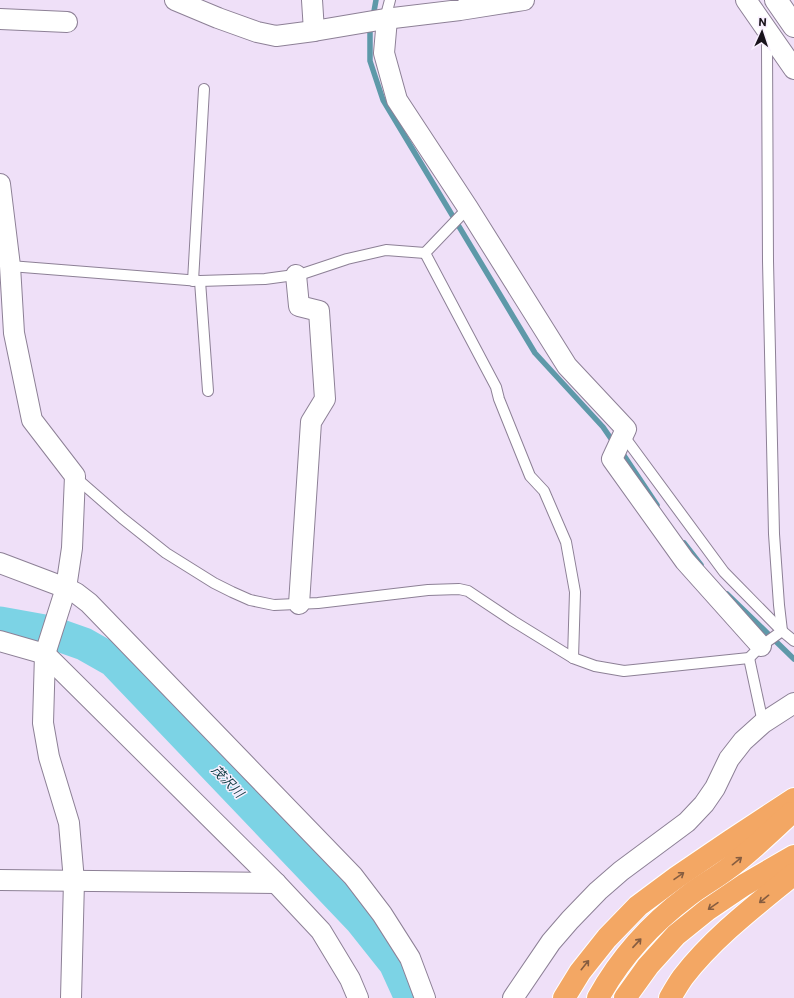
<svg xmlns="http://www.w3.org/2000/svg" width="794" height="998" font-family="Commissioner,'Noto Sans JP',sans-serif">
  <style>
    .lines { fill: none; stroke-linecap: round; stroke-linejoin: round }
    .stream { stroke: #5e99a9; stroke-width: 5.5 }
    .river { stroke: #7cd3e5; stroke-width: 33 }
    .lane-casing { stroke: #8d8096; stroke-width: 12 }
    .street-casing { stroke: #8d8096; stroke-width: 22 }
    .secondary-casing { stroke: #8d8096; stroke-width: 24 }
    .highway-casing { stroke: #fff; stroke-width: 24 }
    .lane { stroke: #fff; stroke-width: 10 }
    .street { stroke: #fff; stroke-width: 20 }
    .secondary { stroke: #fff; stroke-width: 22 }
    .highway { stroke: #f3a764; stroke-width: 22 }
    .oneway { stroke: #865d40 }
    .labels { text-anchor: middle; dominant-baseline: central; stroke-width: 3; stroke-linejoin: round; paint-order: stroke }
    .water-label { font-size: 13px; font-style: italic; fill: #184149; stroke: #f9f0ff }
  </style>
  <rect width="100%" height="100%" fill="#efe0f8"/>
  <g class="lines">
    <g class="stream">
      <polyline points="373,17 376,0"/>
      <polyline points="371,26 370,32 370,61 383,100 535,353 603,427 614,443"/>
      <polyline points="621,451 657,505"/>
      <polyline points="684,543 701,565"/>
      <polyline points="727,594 794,659"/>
    </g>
    <polyline class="river" points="0,623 50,632 84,644 114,661 360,919 395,963 411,998"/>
    <defs>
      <g id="lane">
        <polyline points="385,19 390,0"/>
        <polyline points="468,208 425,253 496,387 499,399 530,476 544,491 566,542 575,592 573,658"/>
        <polyline points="10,266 200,281 265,279 302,274 347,259 386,250 425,253"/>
        <polyline points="193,281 204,89"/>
        <polyline points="200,281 208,391"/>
        <polyline points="623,435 724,572 782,631 794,641"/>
        <polyline points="75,477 122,518 166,553 214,583 232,592 250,600 274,605 318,603 428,590 459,589 468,591 513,621 573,658 595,666 624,671 749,658 761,646 782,631 779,605 774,534 768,261 767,46 773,38"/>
        <polyline points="749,658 763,723"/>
      </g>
      <g id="street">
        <polyline points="175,0 218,18 257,32 276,36 314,31 385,19 460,10 524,0"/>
        <polyline points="312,0 314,31"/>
        <polyline points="746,0 794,69"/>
        <polyline points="0,19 67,22"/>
        <polyline points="387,19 384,53 397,100 468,208 567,366 626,429 612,459 685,561 761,646"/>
        <polyline points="0,184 10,266 14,333 32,420 75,476 72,548 66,588 45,654 43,723 49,757 69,823 74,881 71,998"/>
        <polyline points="296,275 299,306 319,311 325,399 311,422 299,604"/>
        <polyline points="0,563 66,588 76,593 89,603 353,876 382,914 410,958 425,998"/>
        <polyline points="0,641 45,654 276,883 321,931 350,979 358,998"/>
        <polyline points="0,880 276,883"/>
        <polyline points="513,998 551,942 570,920 598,891 621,871 687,822 704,804 715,788 729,759 743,741 763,723 794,703"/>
      </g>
      <polyline id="secondary" points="776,0 794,26"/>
      <g id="highway">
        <polyline points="564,998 580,972 607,938 638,906 677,877 730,841 794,799"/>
        <path d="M598,998C620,958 652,923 688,896C701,886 714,879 726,870C749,853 770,833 791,813"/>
        <polyline points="625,998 648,966 676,935 707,910 744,885 794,856"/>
        <path d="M670,998C674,991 678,984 683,977C714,937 755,906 794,874"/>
      </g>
    </defs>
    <use href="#lane" class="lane-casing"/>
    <use href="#street" class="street-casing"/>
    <use href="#secondary" class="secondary-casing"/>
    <use href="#highway" class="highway-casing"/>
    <use href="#lane" class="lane"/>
    <use href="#street" class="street"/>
    <use href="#secondary" class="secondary"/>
    <use href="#highway" class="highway"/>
  </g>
  <defs><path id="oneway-shaft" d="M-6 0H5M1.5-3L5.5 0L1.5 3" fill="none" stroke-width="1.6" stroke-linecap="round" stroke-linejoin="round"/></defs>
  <g class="oneway">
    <use href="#oneway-shaft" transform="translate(737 861) rotate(-39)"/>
    <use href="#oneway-shaft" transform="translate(679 876) rotate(-35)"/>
    <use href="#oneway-shaft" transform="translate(764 899) rotate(141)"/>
    <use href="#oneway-shaft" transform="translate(713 906) rotate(145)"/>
    <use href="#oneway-shaft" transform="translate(637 943) rotate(-47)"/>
    <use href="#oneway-shaft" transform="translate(585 965) rotate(-51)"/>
  </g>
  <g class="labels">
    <g class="water-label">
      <text transform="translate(228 781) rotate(46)">茂沢川</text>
    </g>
  </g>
  <g transform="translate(762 32) rotate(3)" stroke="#f9f0ff" stroke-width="3" paint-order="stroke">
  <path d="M0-3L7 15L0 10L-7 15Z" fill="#19131c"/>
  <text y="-6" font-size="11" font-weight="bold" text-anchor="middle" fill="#19131c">N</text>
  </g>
</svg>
